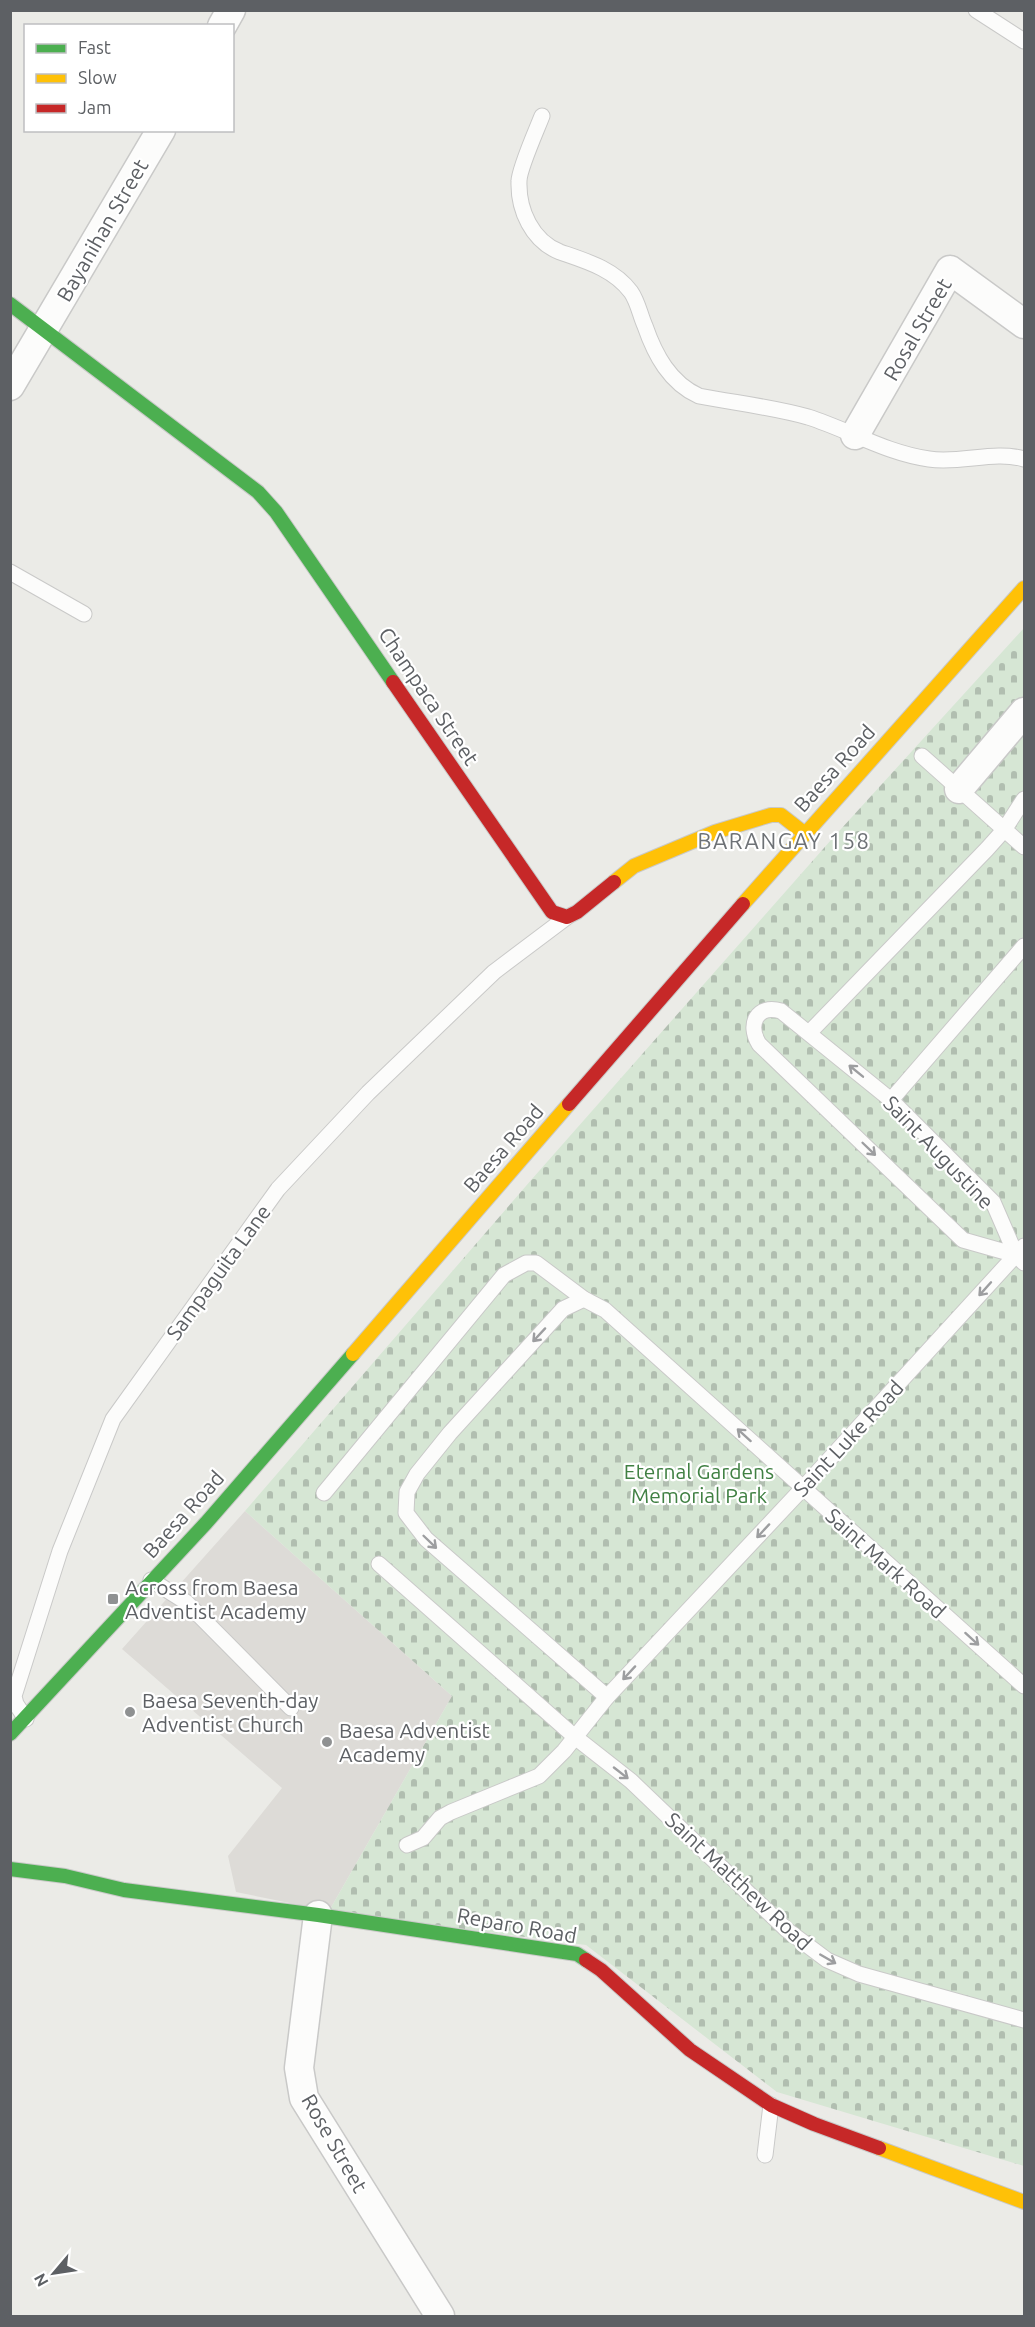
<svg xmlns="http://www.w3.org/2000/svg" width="1035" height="2327" font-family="Ubuntu,sans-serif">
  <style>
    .education { fill: #dddbd7 }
    .cemetery { fill: url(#cemetery-stones) }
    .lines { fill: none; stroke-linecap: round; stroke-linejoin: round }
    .lane-casing { stroke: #c9c9c8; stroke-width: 17 }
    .street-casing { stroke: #c9c9c8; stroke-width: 31 }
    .fast-casing { stroke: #c9c9c8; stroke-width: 16 }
    .slow-casing { stroke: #c9c9c8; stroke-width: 16 }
    .jam-casing { stroke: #c9c9c8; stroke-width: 16 }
    .lane { stroke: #fcfcfb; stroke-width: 15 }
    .street { stroke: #fcfcfb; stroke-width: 28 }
    .fast { stroke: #4caf50; stroke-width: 14 }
    .slow { stroke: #ffc107; stroke-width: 14 }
    .jam { stroke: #c62828; stroke-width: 14 }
    .oneway { stroke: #9d9ea0 }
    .poi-dot { fill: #8f9192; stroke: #fff; stroke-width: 2 }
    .labels { text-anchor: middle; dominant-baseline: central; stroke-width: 4.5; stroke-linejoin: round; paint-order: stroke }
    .street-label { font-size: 21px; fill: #5d6064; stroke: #fff }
    .park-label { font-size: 21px; fill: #408043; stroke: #fff }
    .poi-label { font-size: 21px; fill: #5d6064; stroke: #fff; text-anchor: start }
    .neighbourhood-label { font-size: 22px; letter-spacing: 1.5px; fill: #6e7276; stroke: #fff }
  </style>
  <defs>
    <pattern id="cemetery-stones" width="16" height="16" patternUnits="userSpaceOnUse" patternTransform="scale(1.5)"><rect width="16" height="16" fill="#d6e6d4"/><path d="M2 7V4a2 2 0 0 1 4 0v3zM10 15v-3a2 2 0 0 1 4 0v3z" fill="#b1beb0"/></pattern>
  </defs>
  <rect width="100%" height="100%" fill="#ebebe7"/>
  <polygon class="education" points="245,1511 452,1696 329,1911 236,1892 228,1856 282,1788 122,1649"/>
  <polygon class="cemetery" points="1024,628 1024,2166 777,2092 586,1945 329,1911 452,1696 245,1511 532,1179 831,840"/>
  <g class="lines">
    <defs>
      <g id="lane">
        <polyline points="976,10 1024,41"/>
        <path d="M542,116C537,129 519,169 519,181C518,210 532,241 560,252C586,261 614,269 631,292C638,302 640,315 645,326C655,355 670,383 699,396C735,403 773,407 808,417C849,430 886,453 929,459C961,464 994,450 1024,459"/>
        <polyline points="10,572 84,614"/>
        <polyline points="922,756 1024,847"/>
        <polyline points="809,1033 987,849 1004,830 1024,799"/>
        <polyline points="891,1100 1024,946"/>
        <path d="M1016,1255L963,1240L759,1044C747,1024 757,1004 781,1011L891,1100L993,1202L1016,1255L1024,1263"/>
        <polyline points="584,1299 563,1309 450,1433 417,1474 407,1492 406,1513 426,1539 607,1697"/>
        <polyline points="324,1493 504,1275 526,1263 536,1263 584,1299 605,1310 1024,1686"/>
        <polyline points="379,1564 575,1737 631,1781 787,1930 827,1960 859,1974 1024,2020"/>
        <polyline points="151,1580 186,1602 291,1708"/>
        <polyline points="26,1719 16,1704 14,1696 60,1551 113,1419 278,1189 368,1093 494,972 567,917"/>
        <polyline points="407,1845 423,1838 440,1818 451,1812 539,1776 564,1751 607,1697 803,1488 1024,1246"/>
        <polyline points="765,2155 771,2105"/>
      </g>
      <g id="street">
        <polyline points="222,26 231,10"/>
        <polyline points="10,386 161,130"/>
        <polyline points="855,435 950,270 1024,324"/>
        <polyline points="959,789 1024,712"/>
        <polyline points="318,1915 299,2068 304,2098 440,2316"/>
      </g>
      <g id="fast">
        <polyline points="10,304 258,492 276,512 393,682"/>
        <polyline points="10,1734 206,1523 353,1354"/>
        <polyline points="10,1869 65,1876 124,1890 318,1915 577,1954 586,1960"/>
      </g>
      <g id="slow">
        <polyline points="614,882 634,866 715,832 771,815 781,815 804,833"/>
        <polyline points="743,904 1024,588"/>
        <polyline points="353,1354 569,1104"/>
        <polyline points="879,2148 1024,2202"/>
      </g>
      <g id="jam">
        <polyline points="393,682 552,912 567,917 577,912 614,882"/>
        <polyline points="569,1104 743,904"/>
        <polyline points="586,1960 601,1970 690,2050 771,2105 814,2124 879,2148"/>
      </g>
    </defs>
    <use href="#lane" class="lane-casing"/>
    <use href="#street" class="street-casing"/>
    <use href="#fast" class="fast-casing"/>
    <use href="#slow" class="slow-casing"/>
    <use href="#jam" class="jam-casing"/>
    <use href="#lane" class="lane"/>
    <use href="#street" class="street"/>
    <use href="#fast" class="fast"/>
    <use href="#slow" class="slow"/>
    <use href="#jam" class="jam"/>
  </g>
  <defs><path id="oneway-shaft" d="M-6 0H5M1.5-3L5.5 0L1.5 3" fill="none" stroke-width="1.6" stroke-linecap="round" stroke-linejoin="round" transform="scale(1.5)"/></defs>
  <g class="oneway">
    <use href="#oneway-shaft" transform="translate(856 1071) rotate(-141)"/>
    <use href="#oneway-shaft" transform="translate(869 1149) rotate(44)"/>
    <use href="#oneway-shaft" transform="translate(985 1289) rotate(132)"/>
    <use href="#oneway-shaft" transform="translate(539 1335) rotate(133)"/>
    <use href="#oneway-shaft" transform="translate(744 1435) rotate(-138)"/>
    <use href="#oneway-shaft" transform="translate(763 1531) rotate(133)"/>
    <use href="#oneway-shaft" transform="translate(430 1542) rotate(44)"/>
    <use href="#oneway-shaft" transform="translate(972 1639) rotate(42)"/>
    <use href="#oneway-shaft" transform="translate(629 1673) rotate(133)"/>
    <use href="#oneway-shaft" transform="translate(621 1773) rotate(38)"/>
    <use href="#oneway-shaft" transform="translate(828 1959) rotate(30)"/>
  </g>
  <g class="poi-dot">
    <rect x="107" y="1593" width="12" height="12" rx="3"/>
    <circle cx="130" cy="1712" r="6"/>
    <circle cx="327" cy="1742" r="6"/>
  </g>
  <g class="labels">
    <g class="street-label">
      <text transform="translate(102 230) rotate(-60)">Bayanihan Street</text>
      <text transform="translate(917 329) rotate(-60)">Rosal Street</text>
      <text transform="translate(429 696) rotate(56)">Champaca Street</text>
      <text transform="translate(834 768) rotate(-48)">Baesa Road</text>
      <text transform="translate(503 1148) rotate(-49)">Baesa Road</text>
      <text transform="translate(939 1152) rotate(46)">Saint Augustine</text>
      <text transform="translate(218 1272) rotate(-54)">Sampaguita Lane</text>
      <text transform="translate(848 1438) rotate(-47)">Saint Luke Road</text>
      <text transform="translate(183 1514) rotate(-48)">Baesa Road</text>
      <text transform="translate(886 1563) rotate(42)">Saint Mark Road</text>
      <text transform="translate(739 1881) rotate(43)">Saint Matthew Road</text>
      <text transform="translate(517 1925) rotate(10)">Reparo Road</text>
      <text transform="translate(335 2143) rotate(60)">Rose Street</text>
    </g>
    <g class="park-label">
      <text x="699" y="1471">Eternal Gardens<tspan x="699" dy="24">Memorial Park</tspan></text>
    </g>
    <g class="poi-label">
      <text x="125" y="1587">Across from Baesa<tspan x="125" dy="24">Adventist Academy</tspan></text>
      <text x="142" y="1700">Baesa Seventh-day<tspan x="142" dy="24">Adventist Church</tspan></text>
      <text x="339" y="1730">Baesa Adventist<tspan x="339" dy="24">Academy</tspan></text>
    </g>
    <g class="neighbourhood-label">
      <text x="784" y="840">BARANGAY 158</text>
    </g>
  </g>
  <rect width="1035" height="2327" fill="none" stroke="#5d6064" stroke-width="24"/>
  <rect x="24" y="24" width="210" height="108" fill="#ffffff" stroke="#bebfc1" stroke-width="1.5"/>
  <rect x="36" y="44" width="30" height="9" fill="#4caf50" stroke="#bebfc1" stroke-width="1.5"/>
  <text x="78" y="54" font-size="18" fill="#5d6064">Fast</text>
  <rect x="36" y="74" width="30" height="9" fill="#ffc107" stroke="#bebfc1" stroke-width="1.5"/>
  <text x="78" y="84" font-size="18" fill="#5d6064">Slow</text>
  <rect x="36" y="104" width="30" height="9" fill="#c62828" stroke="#bebfc1" stroke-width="1.5"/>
  <text x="78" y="114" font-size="18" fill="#5d6064">Jam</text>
  <g transform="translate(54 2273) rotate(241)" stroke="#ffffff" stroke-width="4.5" paint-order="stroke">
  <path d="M0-4.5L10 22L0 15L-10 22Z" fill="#5d6064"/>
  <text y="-9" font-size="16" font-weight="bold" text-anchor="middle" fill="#5d6064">N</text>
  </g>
</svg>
